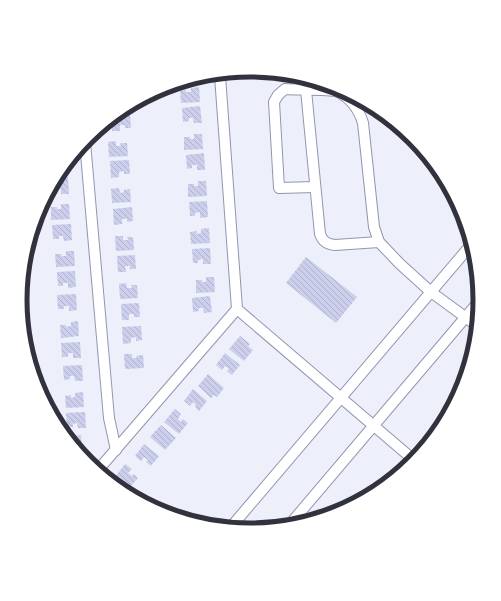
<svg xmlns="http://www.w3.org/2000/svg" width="501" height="601" font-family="'PT Serif',serif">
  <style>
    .building { fill: url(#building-back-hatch) }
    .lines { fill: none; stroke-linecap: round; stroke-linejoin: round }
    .minor-casing { stroke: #9295b0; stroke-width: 12 }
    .minor { stroke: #fff; stroke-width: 10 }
    .rim { fill: none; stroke: #31323d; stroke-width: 5 }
  </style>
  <defs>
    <pattern id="building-back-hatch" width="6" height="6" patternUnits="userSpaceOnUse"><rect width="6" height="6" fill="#cbcfeb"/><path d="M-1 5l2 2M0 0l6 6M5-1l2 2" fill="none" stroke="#afb2ca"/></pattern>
  </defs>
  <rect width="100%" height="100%" fill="#edeffb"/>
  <g class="building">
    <polygon points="199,87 200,102 181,103 180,91 186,90 186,92 191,92 191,88"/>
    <polygon points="200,106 202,123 194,123 193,118 189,118 189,121 183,122 182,108"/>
    <polygon points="122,114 130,114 131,128 125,128 125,125 120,125 120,131 112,131 112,121"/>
    <polygon points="194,134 202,134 203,149 184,150 184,137 190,137 190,139 194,139"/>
    <polygon points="116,141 116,146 121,146 120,143 127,143 128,156 109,157 108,142"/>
    <polygon points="204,153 205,170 197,170 197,165 192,165 192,168 187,169 186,155"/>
    <polygon points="129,160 130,174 124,174 124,171 119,172 119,177 111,178 110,161"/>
    <polygon points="68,177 69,194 61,194 61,189 56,189 56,192 51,193 60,178"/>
    <polygon points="198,181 206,181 207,196 188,197 188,184 194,184 194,186 198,186"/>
    <polygon points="119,188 120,193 124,192 124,190 130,189 131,202 112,203 111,189"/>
    <polygon points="207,201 208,217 200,218 200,212 195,213 195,216 190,216 189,202"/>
    <polygon points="61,204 69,204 70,219 51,220 51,207 57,207 57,209 61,209"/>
    <polygon points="132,207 133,221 127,222 127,219 122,219 122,224 114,225 113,209"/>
    <polygon points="71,224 72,240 64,241 63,236 59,236 59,239 53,239 52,225"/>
    <polygon points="209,228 210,243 191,244 190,232 197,231 196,234 201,233 201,229"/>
    <polygon points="115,236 123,236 123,240 128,240 127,237 133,237 134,250 116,251"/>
    <polygon points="210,248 211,264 203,264 203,259 198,260 198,263 193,263 192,249"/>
    <polygon points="66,251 74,251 75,266 56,267 55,254 62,254 61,256 66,256"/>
    <polygon points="135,255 136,269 130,269 130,266 125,266 126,272 118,272 117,256"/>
    <polygon points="306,257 357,297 336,323 286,283"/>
    <polygon points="75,271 76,287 68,288 68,283 63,283 63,286 58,286 57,272"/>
    <polygon points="206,277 214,277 215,292 196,293 196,280 202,280 202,282 206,282"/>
    <polygon points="126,283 127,288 132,288 131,285 137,285 138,298 120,299 119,284"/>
    <polygon points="76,294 77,310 69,311 69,306 64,306 64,309 58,309 57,295"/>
    <polygon points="210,296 212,312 204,313 203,308 199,308 199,311 193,312 192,298"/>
    <polygon points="139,303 140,317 134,317 134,314 129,314 129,320 122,320 121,304"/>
    <polygon points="78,321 79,336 61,338 60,325 66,325 66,327 71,326 71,322"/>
    <polygon points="141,326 142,340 136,341 136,337 131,338 131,343 123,344 122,327"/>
    <polygon points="240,336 250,344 248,346 253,350 244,361 229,349"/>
    <polygon points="80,342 81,358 73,358 73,353 68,353 68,357 62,357 61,343"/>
    <polygon points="225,353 240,365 232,375 227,371 229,369 225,366 222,370 216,365"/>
    <polygon points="124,354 132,354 132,358 137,358 136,356 143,355 144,368 125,369"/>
    <polygon points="82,365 83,381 75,381 74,376 70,376 70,379 64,380 63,366"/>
    <polygon points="208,374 224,388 217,397 214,395 211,398 198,386"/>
    <polygon points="193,389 207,401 199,411 195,407 196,405 193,402 190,406 184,401"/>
    <polygon points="83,392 84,407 66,408 65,396 71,395 71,398 75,397 75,393"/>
    <polygon points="175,409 181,414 178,419 181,422 183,419 188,423 179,434 164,422"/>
    <polygon points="85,412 86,428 78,428 77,423 73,424 73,427 67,427 66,413"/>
    <polygon points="161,425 176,438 165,450 150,437"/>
    <polygon points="81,435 82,451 79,451 69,436"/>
    <polygon points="144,444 159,456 151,466 146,462 148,460 144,457 141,461 135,456"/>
    <polygon points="125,464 132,469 128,473 132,476 134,474 138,478 129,488 115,477"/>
  </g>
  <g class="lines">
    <defs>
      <g id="minor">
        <path d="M306,90L320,234C323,242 327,244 335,245L379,242"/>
        <polyline points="85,142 109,418 116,450"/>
        <path d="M315,187L279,188L274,102L278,95L285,89C295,90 331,89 338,92C352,99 359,110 363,123L374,227L379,242L400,264L431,292L476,325"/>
        <polyline points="237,309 415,461"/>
        <polyline points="98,470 237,309 220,76"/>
        <polyline points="291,523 481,299"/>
        <polyline points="231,527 470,246"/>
      </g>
    </defs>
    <use href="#minor" class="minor-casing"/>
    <use href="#minor" class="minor"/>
  </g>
  <path d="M0 0H501V601H0ZM27 300a223 223 0 1 1 446 0a223 223 0 1 1-446 0Z" fill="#fff" fill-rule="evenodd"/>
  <path class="rim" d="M27 300a223 223 0 1 1 446 0a223 223 0 1 1-446 0Z"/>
</svg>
